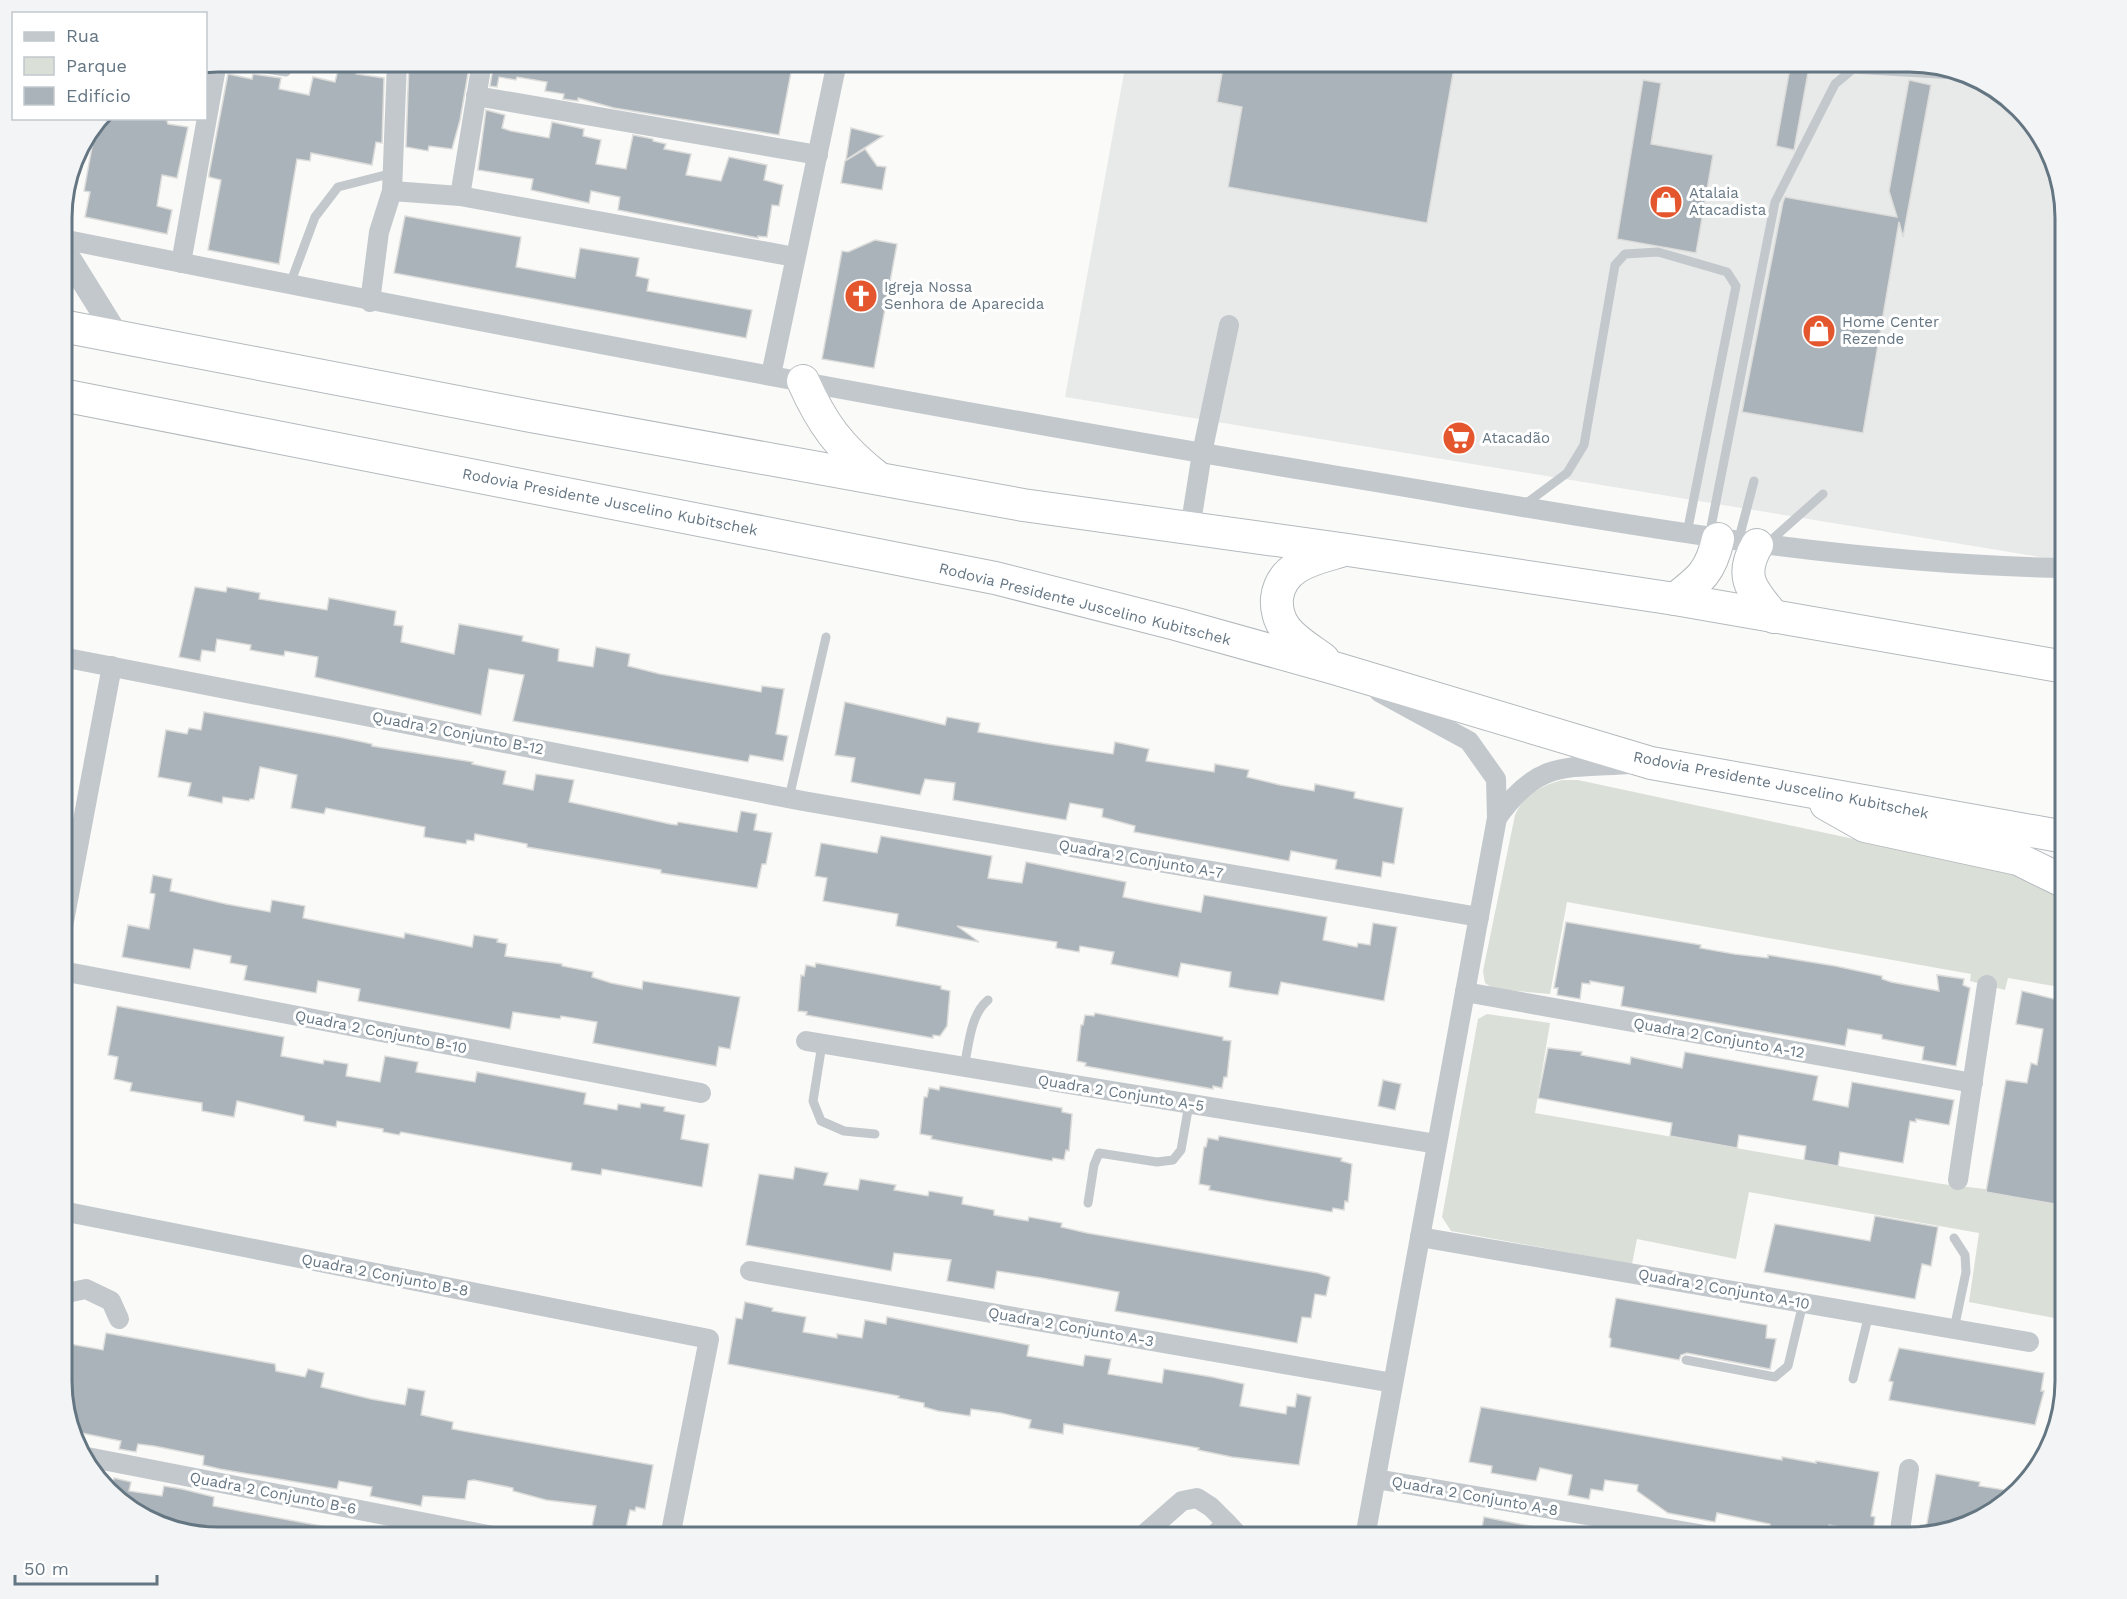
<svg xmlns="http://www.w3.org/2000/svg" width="2127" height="1599" font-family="'Work Sans',sans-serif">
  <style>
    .built { fill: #e8e9e9 }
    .green { fill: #dadfd7 }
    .building { fill: #aab3b9; stroke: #dcdcda; stroke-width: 1.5 }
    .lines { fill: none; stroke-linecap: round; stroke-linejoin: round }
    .trunk-casing { stroke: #b4b9bd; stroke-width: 34 }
    .service { stroke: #c3c8cc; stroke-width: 9 }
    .minor { stroke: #c3c8cc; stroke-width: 20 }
    .tertiary { stroke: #c3c8cc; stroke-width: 24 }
    .trunk { stroke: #fff; stroke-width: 32 }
    .labels { text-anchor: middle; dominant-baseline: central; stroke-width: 6; stroke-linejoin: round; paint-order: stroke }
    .poi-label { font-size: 15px; fill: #657683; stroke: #fff; text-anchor: start }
    .street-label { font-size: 15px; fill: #657683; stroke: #fff }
    .rim { fill: none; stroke: #657683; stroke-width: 3 }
  </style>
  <rect width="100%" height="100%" fill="#fafaf8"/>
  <polygon class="built" points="1126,62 1910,62 1960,70 2005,94 2049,148 2065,217 2065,553 2052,559 1065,397"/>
  <g class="green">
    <path d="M1562,780H1578L2031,877L2065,892V988L2008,978L2005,990L1970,981L1971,974L1567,902L1550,994L1494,989L1485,983L1483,971L1515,815C1524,794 1541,786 1562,780Z"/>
    <polygon points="1487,1014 1550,1023 1535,1113 1942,1184 2062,1198 2065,1180 2065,1320 1969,1302 1979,1233 1749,1192 1736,1259 1637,1239 1632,1264 1451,1231 1442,1217 1478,1019"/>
  </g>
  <g class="building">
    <polygon points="340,62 359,62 356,74 384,78 382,143 376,142 372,165 311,153 310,161 297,159 279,264 208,250 221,180 209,177 209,174 228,74 252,79 253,74 281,78 279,89 309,95 313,77 335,82"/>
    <polygon points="409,62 470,62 460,120 452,149 429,146 428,151 406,147"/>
    <polygon points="494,62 677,62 701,66 702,62 766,62 792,67 779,135 614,108 578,98 578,101 563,99 564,94 545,91 547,82 517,77 516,80 499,77 497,87 490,86"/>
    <polygon points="1224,62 1455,62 1427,223 1228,187 1242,107 1217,102"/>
    <polygon points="1791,62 1810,62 1794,150 1776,146"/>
    <polygon points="1643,80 1661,83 1651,144 1713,155 1696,253 1617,239"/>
    <polygon points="1909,80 1931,85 1903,237 1899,222 1863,433 1742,412 1783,202 1785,197 1897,217 1889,191"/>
    <polygon points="486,110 505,115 502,128 511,131 549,138 552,122 584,129 583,136 601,140 596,164 626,169 633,135 653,139 653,141 666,144 664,149 691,154 686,175 721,181 729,157 767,165 764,180 783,185 779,206 772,205 767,237 758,236 758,238 618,210 620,197 591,191 589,203 531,190 533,179 478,170"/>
    <polygon points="101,118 166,118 168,124 188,127 177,178 162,175 157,206 172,210 167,234 85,217 90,192 84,191 96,125"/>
    <polygon points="851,128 883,136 846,160"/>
    <polygon points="865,149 877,166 886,167 882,190 841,183 845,161"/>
    <polygon points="405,216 521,237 516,267 575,278 580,248 639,258 636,276 649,279 647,291 752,310 746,338 394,273"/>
    <polygon points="875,240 897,244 874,368 822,359 842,251 848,252"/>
    <polygon points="195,587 226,592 227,587 260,593 259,599 327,610 329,598 396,611 394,625 403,626 401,642 454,654 459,624 523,636 522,641 559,649 558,661 593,667 596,647 630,654 628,666 660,674 761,692 762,686 784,689 776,734 788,736 783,761 750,755 748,762 513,721 524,675 489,669 481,715 315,677 318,657 285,651 284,656 250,650 251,645 217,639 215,652 202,650 200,661 179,657"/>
    <polygon points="845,702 945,725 947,717 980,723 978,732 1048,744 1113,754 1115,742 1149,749 1146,761 1214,772 1215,764 1249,770 1247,777 1280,785 1314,791 1315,784 1355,792 1354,798 1403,808 1394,864 1383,862 1381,877 1335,869 1337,860 1291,851 1289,861 1134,832 1135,826 1102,817 1103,809 1070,803 1066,820 953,800 955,783 925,779 920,795 851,782 855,758 835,755"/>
    <polygon points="204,712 339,737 372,744 372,746 473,762 472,764 506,771 503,784 533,790 536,774 574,780 569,802 670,824 677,825 678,822 737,832 741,811 757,814 754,830 772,833 766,864 762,864 757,888 661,873 661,870 527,847 527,844 475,834 474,841 467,840 466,844 424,837 425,827 326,808 324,814 291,808 297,775 260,767 254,799 250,799 249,801 223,797 222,803 188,796 191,783 158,777 161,759 166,730 187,734 189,728 201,730"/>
    <polygon points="881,836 992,856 988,878 1022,883 1026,862 1126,882 1123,897 1153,903 1201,912 1204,895 1327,917 1323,940 1357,947 1358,943 1370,945 1373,923 1397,927 1384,1001 1281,982 1278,995 1245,990 1229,987 1231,972 1181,963 1178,977 1111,964 1114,952 1080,946 1079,952 1056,948 1057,942 957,926 979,942 896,926 898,914 823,901 827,878 815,876 821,843 877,853"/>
    <polygon points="153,875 172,879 170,891 226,904 270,912 272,900 305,906 303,918 404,938 405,933 472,947 474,935 498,939 497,942 507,944 505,956 562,964 562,966 593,972 592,977 611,983 642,989 643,981 740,997 730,1049 719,1047 716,1066 593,1043 597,1022 561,1016 560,1019 513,1012 510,1029 358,1001 360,989 318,981 316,993 244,980 247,966 230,963 231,956 194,949 190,969 122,957 128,925 149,929 155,894 150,893"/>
    <polygon points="1566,922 1701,945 1700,948 1734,954 1768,958 1768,955 1835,966 1882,976 1882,979 1891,982 1939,991 1937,975 1964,979 1963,985 1970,988 1956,1066 1922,1060 1924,1047 1882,1039 1882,1035 1848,1029 1845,1046 1621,1006 1624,987 1590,981 1590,984 1582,983 1580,999 1557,995 1558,988 1554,988"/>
    <polygon points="816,963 941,986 941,989 950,991 947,1026 940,1036 933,1035 933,1038 806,1015 807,1012 798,1011 801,975 804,976 806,965 815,967"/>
    <polygon points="2022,991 2066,1002 2066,1206 1986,1192 2006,1080 2027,1083 2031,1063 2037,1065 2043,1029 2016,1024"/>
    <polygon points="117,1006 284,1037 281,1056 323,1064 324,1060 348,1064 346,1076 380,1082 385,1056 418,1062 416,1072 475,1082 477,1072 586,1093 584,1104 617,1110 618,1104 640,1108 641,1103 665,1107 664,1111 685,1115 681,1139 709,1144 702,1187 602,1169 601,1175 571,1170 572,1163 401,1132 399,1135 383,1132 383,1129 337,1121 336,1127 304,1121 304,1116 237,1101 234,1117 202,1111 202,1103 130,1091 132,1083 114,1079 118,1057 108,1055"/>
    <polygon points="1095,1013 1223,1037 1223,1040 1231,1041 1227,1077 1224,1077 1222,1088 1213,1086 1213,1089 1085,1066 1086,1063 1077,1061 1081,1025 1083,1025 1085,1015 1094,1016"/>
    <polygon points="1548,1048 1582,1052 1581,1055 1630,1064 1631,1057 1682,1068 1685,1052 1818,1076 1813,1100 1848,1107 1852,1082 1954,1100 1949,1125 1916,1119 1916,1122 1910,1121 1903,1163 1840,1152 1838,1166 1804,1160 1806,1146 1739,1135 1737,1148 1670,1136 1672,1123 1538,1098"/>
    <polygon points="1383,1080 1401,1084 1395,1110 1378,1106"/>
    <polygon points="940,1086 1062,1108 1062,1112 1072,1114 1069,1151 1066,1150 1064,1160 1053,1158 1052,1161 958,1144 931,1139 932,1136 920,1134 924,1097 927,1097 929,1088 939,1090"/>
    <polygon points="1219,1136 1342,1158 1341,1161 1352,1164 1348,1202 1345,1201 1344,1210 1333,1208 1332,1212 1268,1201 1209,1190 1210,1186 1199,1184 1204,1147 1206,1147 1208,1138 1218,1140"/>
    <polygon points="795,1167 828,1173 824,1185 858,1190 860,1179 896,1185 894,1190 928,1196 929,1191 963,1197 962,1204 994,1210 994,1215 1028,1221 1029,1217 1062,1223 1061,1227 1087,1233 1318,1273 1330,1277 1326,1296 1315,1294 1311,1318 1302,1317 1297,1343 1115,1311 1119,1292 1042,1278 997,1271 994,1289 947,1281 951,1260 894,1253 891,1271 746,1245 759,1174 793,1179"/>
    <polygon points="1875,1216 1938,1227 1931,1266 1922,1264 1915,1299 1764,1272 1775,1224 1870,1241"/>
    <polygon points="1616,1298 1767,1325 1766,1338 1776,1339 1770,1369 1687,1353 1681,1355 1679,1360 1610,1347 1611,1339 1609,1337"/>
    <polygon points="745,1302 773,1308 772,1311 806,1317 803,1332 837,1338 837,1334 862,1338 865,1320 886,1324 887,1317 1029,1345 1027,1356 1083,1366 1085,1355 1111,1359 1108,1374 1162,1383 1164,1369 1212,1377 1244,1384 1240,1406 1286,1414 1287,1406 1295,1407 1297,1394 1311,1397 1299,1465 1232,1457 1198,1450 1199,1448 1064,1424 1063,1434 1029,1428 1031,1420 1001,1413 971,1409 970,1416 938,1411 924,1407 924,1403 898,1398 899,1396 728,1364 736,1318 742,1319"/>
    <polygon points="106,1333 275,1364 276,1371 305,1377 308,1369 324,1373 321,1387 371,1399 405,1405 408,1388 425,1391 421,1415 453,1422 452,1429 653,1465 645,1509 636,1507 635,1511 630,1510 625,1533 592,1527 596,1506 546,1500 513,1491 513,1488 474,1480 468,1481 465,1499 423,1496 421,1506 370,1496 372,1487 339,1481 337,1489 220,1469 203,1465 204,1456 154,1446 138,1444 136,1452 119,1449 121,1441 72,1431 62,1391 62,1369 65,1369 70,1344 103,1350"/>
    <polygon points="1899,1348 2044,1373 2041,1391 2044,1391 2035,1425 1889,1400 1893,1382 1889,1381"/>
    <polygon points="1481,1407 1782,1460 1782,1457 1816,1463 1816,1461 1879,1472 1871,1516 1875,1517 1873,1532 1829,1525 1827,1538 1803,1538 1804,1532 1770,1527 1770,1524 1717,1513 1715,1522 1668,1513 1637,1491 1638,1485 1605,1480 1603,1491 1591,1489 1589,1499 1568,1495 1572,1475 1540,1468 1536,1481 1491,1473 1492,1466 1469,1462"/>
    <polygon points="1936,1474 1980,1482 1979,1486 2005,1490 2003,1501 1978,1522 1925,1534"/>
    <polygon points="114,1478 131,1482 129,1491 162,1496 164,1486 182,1489 214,1497 213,1506 343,1530 342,1538 217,1538 167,1529 122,1505 108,1487 112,1488"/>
    <polygon points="1484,1517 1550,1530 1550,1538 1480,1538"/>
  </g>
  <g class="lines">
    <defs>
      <g id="trunk">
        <polyline points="62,326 531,416 1023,505 1348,550 1675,599 2065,667"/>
        <path d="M803,381C822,424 840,448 877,477"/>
        <polyline points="62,395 995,578 1176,624 1334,668 1651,763 2065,837"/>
        <path d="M1757,545C1738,578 1753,591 1774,617"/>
        <path d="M1675,599C1701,579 1711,571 1718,539"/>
        <path d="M1323,659C1311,650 1295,641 1286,629C1279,621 1276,608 1277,598C1281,565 1314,559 1341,551"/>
        <polyline points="1826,804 1865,826 2018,859 2065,882"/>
      </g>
    </defs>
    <use href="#trunk" class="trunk-casing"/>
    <g class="service">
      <polyline points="219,62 286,72"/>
      <polyline points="290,284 315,217 338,187 393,173"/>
      <polyline points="1524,505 1567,473 1584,445 1615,265 1625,254 1658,252 1727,272 1736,286 1687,533"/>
      <polyline points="1709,537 1775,202 1835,84 1853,69 1972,76"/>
      <polyline points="1738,542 1754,481"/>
      <polyline points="1769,542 1823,494"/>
      <polyline points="789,798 826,637"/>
      <polyline points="822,1044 813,1101 821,1121 844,1131 875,1134"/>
      <path d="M964,1067C969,1045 970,1015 988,1000"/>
      <polyline points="1088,1203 1094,1165 1099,1153 1157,1162 1173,1160 1181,1150 1189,1104"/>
      <polyline points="1954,1238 1965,1255 1966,1272 1954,1329"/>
      <polyline points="1686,1360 1775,1377 1788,1366 1803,1303"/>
      <polyline points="1853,1379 1869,1314"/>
    </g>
    <g class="minor">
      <polyline points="476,96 818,155"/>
      <polyline points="392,191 397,62"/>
      <polyline points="460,196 482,62"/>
      <polyline points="62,208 62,206"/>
      <path d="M62,239C482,323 904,404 1327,474C1572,514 1816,564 2065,568"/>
      <polyline points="181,263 217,62"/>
      <polyline points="370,302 379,232 392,191 460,196 795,257"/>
      <polyline points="771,375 837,62"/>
      <polyline points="1190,529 1202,453 1229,325"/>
      <polyline points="62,657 803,801 1479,917"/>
      <path d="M1497,818C1538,760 1565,768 1631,764"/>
      <polyline points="62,932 112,666"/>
      <polyline points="62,971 701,1093"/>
      <polyline points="1465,992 1973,1083"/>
      <polyline points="806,1041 1437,1144"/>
      <polyline points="1958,1180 1987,985"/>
      <polyline points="62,1211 709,1339 670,1537"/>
      <polyline points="1420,1237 2029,1342"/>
      <polyline points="750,1271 1393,1383"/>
      <polyline points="62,1294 86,1289 111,1301 119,1319"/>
      <polyline points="82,1456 498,1537"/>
      <polyline points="1376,1479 1716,1537"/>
      <polyline points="1227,1523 1240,1537"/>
      <polyline points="1141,1537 1182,1501 1197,1498 1211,1507 1227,1523 1212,1537"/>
      <polyline points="1365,1537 1497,818 1496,779 1469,741 1379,692"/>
      <polyline points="1899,1537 1909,1469"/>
    </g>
    <polyline class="tertiary" points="62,247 118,337"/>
    <use href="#trunk" class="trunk"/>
  </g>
  <defs>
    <symbol id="shop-disc" viewBox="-11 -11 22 22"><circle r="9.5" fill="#e4572e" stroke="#fff"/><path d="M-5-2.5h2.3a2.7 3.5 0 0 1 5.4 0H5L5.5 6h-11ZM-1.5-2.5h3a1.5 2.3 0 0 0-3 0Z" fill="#fff"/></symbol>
    <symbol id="church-disc" viewBox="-11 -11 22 22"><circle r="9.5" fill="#e4572e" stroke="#fff"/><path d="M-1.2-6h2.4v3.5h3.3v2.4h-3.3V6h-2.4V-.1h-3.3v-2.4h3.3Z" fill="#fff"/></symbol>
    <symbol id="supermarket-disc" viewBox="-11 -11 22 22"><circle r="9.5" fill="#e4572e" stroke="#fff"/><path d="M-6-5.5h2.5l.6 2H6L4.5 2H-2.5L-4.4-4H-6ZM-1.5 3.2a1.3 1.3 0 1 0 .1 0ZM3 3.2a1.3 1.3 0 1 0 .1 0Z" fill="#fff"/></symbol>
  </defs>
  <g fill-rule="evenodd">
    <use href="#shop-disc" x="1647" y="183" width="38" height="38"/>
    <use href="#church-disc" x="842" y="277" width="38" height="38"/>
    <use href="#shop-disc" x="1800" y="312" width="38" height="38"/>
    <use href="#supermarket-disc" x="1440" y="419" width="38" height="38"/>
  </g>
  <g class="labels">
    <g class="poi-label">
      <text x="1689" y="193">Atalaia<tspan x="1689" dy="17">Atacadista</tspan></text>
      <text x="884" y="287">Igreja Nossa<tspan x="884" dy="17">Senhora de Aparecida</tspan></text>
      <text x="1842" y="322">Home Center<tspan x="1842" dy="17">Rezende</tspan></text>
      <text x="1482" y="438">Atacadão</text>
    </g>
    <g class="street-label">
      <text transform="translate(610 502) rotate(11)">Rodovia Presidente Juscelino Kubitschek</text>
      <text transform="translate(1085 604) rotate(14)">Rodovia Presidente Juscelino Kubitschek</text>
      <text transform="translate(458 733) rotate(11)">Quadra 2 Conjunto B-12</text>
      <text transform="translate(1781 785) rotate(11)">Rodovia Presidente Juscelino Kubitschek</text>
      <text transform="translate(1141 859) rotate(10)">Quadra 2 Conjunto A-7</text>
      <text transform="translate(381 1032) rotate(11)">Quadra 2 Conjunto B-10</text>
      <text transform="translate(1719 1038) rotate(10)">Quadra 2 Conjunto A-12</text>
      <text transform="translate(1121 1093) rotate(9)">Quadra 2 Conjunto A-5</text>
      <text transform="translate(385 1275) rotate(11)">Quadra 2 Conjunto B-8</text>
      <text transform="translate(1724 1289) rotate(10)">Quadra 2 Conjunto A-10</text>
      <text transform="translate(1071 1327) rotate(10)">Quadra 2 Conjunto A-3</text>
      <text transform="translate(273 1493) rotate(11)">Quadra 2 Conjunto B-6</text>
      <text transform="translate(1475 1496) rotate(10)">Quadra 2 Conjunto A-8</text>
    </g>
  </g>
  <path d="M0 0H2127V1599H0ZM218 72H1909A146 146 0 0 1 2055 218V1381A146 146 0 0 1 1909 1527H218A146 146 0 0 1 72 1381V218A146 146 0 0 1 218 72Z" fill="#f3f4f5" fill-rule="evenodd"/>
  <path class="rim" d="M218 72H1909A146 146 0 0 1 2055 218V1381A146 146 0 0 1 1909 1527H218A146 146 0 0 1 72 1381V218A146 146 0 0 1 218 72Z"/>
  <rect x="12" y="12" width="195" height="108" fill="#ffffff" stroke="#c1c8cd" stroke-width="1.5"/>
  <rect x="24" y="32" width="30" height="9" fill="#c3c8cc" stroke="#c1c8cd" stroke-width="1.5"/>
  <text x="66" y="42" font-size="18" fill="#657683">Rua</text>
  <rect x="24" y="57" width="30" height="18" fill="#dadfd7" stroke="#c1c8cd" stroke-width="1.5"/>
  <text x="66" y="72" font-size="18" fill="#657683">Parque</text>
  <rect x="24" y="87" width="30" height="18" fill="#aab3b9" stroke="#c1c8cd" stroke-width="1.5"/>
  <text x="66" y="102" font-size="18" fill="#657683">Edifício</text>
  <path d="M15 1575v9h142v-9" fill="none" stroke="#657683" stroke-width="3"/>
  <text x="24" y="1575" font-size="18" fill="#657683" stroke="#ffffff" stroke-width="4.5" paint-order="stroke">50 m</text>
</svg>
